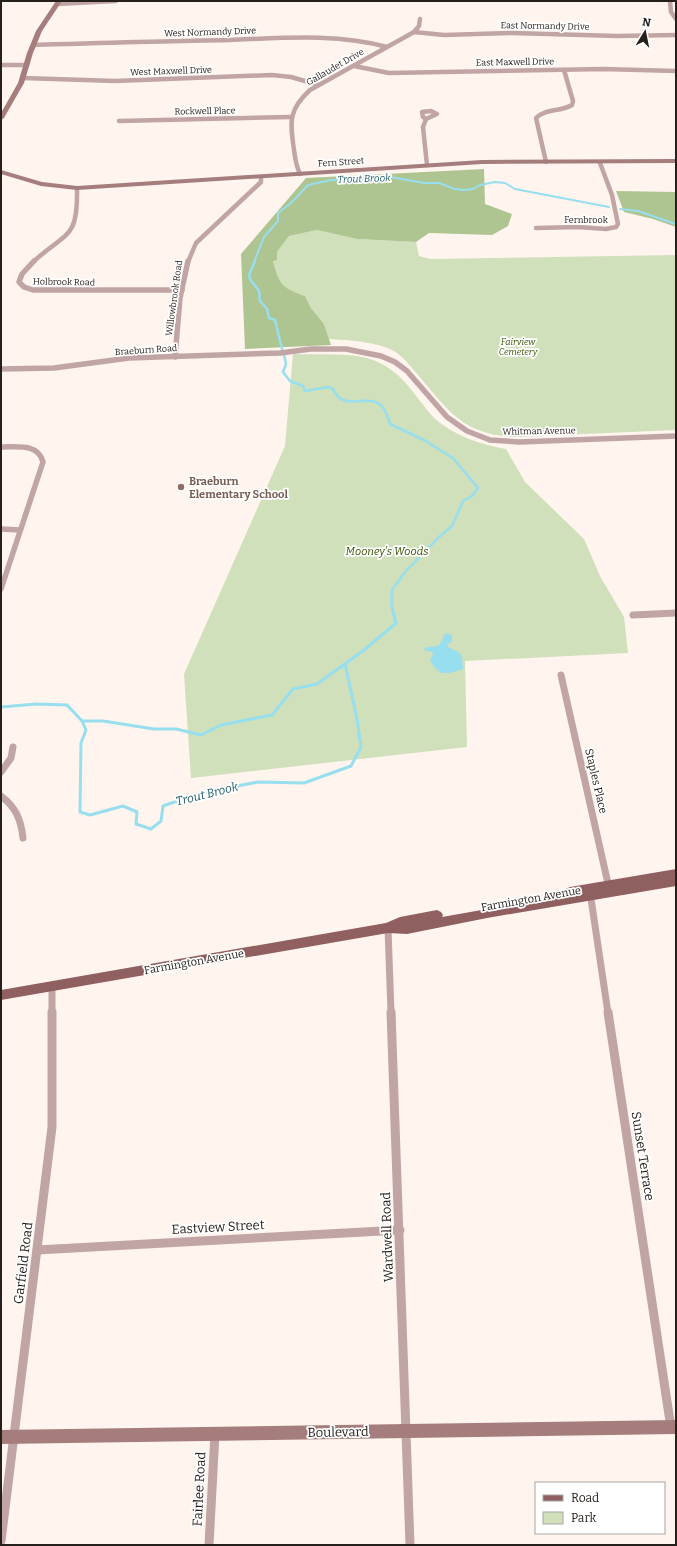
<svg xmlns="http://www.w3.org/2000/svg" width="677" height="1546" font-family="Bitter,serif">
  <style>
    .green { fill: #cfe0bb }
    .forest { fill: #aec592 }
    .water { fill: #97deee }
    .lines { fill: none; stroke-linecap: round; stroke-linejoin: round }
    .stream-far2 { stroke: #97deee; stroke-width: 2 }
    .stream-far1 { stroke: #97deee; stroke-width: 2.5 }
    .stream { stroke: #97deee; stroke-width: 3 }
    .street-far3 { stroke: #c1a5a4; stroke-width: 4.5 }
    .street-far2 { stroke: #c1a5a4; stroke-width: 5.5 }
    .street-far1 { stroke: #c1a5a4; stroke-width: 7 }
    .street { stroke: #c1a5a4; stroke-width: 9 }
    .secondary { fill: #a57d7c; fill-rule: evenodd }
    .primary { fill: #906060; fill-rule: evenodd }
    .education-dot { fill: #8d6e63; stroke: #fff; stroke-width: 1.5 }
    .labels { text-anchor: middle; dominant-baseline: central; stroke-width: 3.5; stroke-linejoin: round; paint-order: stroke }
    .far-street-label { font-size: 9px; fill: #26201c; stroke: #fff }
    .far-park-label { font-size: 9px; font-style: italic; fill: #385201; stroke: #fff }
    .far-water-label { font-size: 10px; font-style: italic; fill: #235d69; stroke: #fff }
    .education-label { font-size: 11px; font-weight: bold; fill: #785e54; stroke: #fff; text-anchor: start }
    .park-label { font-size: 11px; font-style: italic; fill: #385201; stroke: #fff }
    .street-label { font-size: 11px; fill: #26201c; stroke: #fff }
    .water-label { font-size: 12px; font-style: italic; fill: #235d69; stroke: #fff }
    .near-street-label { font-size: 13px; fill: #26201c; stroke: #fff }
  </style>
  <rect width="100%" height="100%" fill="#fff4ee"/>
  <g class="green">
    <path d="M317,230L357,239L416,242L419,256L431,259L676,255V430L514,437C462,434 449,411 418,375C412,368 405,359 397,353C381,342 349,340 329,339L324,324L311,308L305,296C280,287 280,286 273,261L277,252L289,236Z"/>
    <path d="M293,354C315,355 354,352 373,360C394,368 407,383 420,401C425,407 429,413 434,418C453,435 481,445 506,449L525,482L584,539L600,576L624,617L628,653L465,661L467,747L191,778L184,674L285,446Z"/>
  </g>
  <g class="forest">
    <path d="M484,169L485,204L512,214L508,226L492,235L429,233L416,242L357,239L317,230L289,236L277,252V260L273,261C280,286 281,287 305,296L311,308L324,324L331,345L245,349L241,254L306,178Z"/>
    <polygon points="616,191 676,192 676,227 653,219 624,212"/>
  </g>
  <path class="water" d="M446,633L452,635V641L448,645V647L460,653L462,658L463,669L450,673H442L436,669L430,661L433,654L432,652L424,650L426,647C444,647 438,644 446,633Z"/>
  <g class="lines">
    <g class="stream-far2">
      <polyline points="620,209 638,211 676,224"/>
      <polyline points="254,262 264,237 278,221 278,213 291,203 308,185 331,180 368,180 375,177 390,177 424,183 439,183 455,189 463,190 473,189 480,185 495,182 505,183 515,189 609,207"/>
    </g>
    <g class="stream-far1">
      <polyline points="255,261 249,275 250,279 259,291 260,301 267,309 269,318 275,320 282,349"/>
      <path d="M284,355L286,364L283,372L290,381L303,386L305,391L328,387L333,389C344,415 371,389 384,409C387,414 388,419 390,424L424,440L453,458L478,488L472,496L463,501L452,526L439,537L405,572L392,590V593"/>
    </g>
    <g class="stream">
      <polyline points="1,707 36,704 67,705 82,721 103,721 154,729 176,729 201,735 221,725 272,715 293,689 317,684 364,650 396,623 392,608 392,592"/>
      <polyline points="82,721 86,730 81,743 80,812 90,815 123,806 137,812 136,824 151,829 161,821 163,806 200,793 258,782 304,783 351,766 361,747 357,719 345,664"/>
    </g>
    <g class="street-far3">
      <polyline points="670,1 671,12 676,19"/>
      <polyline points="57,4 116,1"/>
      <polyline points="414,32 444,35 512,33 617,36 676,35"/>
      <path d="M33,45C99,43 164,41 230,40C282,38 337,33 387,47"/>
      <polyline points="1,65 27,65"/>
      <polyline points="354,66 389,73 603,69 676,71"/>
      <polyline points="23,78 115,81 272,75 291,77 319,85"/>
      <polygon points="431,111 437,114 426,119 423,117 422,112"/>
      <polyline points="426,119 423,127 427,165"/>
      <polyline points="119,121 290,117"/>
      <path d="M546,162L536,118C546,108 561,112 572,105L573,101L564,70"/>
      <path d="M300,174C296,166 295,158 294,150C290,122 288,110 310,90L414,32L419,26L420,19"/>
      <polyline points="536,228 578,227 606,229 616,227 618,224 612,195 600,163"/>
      <path d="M33,262C67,231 78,240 77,188"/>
      <polyline points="188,262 196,243 261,182 261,177"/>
    </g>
    <g class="street-far2">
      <polyline points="34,261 22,274 19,282 24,287 33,290 182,290"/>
      <polyline points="175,357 180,298 188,261"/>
      <polyline points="1,369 54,368 129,358 280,353 311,349 346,349 381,356 395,362 407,371 447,417 467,431 490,440 520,442 676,436"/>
      <path d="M1,447C17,447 38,443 43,462L1,589"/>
      <polyline points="1,529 20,530"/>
    </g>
    <g class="street-far1">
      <polyline points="633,615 676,613"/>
      <polyline points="561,675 609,888"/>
      <polyline points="1,772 11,758 13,747"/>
      <path d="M1,796C16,807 21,820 23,838"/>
      <polyline points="590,892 608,1013"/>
      <polyline points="388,928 391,1013"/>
      <polyline points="52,986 52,1013"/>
    </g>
    <g class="street">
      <polyline points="391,1012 410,1545"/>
      <polyline points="608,1012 671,1428"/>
      <polyline points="37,1250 400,1230"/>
      <polyline points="1,1541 52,1127 52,1012"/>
      <polyline points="209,1545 215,1434"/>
    </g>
    <g class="secondary">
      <polygon points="56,1 62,1 42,31 33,53 24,83 4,118 1,120 1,113 18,83 27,53 36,31"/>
      <polygon points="676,159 676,163 482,164 77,190 41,186 1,174 1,170 42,182 77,186 482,160"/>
      <polygon points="676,1420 676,1434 1,1444 1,1430"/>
    </g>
    <polygon class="primary" points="676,869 676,886 487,918 407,934 388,933 1,1000 1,990 386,923 400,917 437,910 441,912 443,915 442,917 566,895 564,892 566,889 570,887"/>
  </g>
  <circle class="education-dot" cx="181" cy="487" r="4"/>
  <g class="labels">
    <g class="far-street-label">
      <text transform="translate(545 26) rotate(1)">East Normandy Drive</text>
      <text transform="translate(210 32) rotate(-2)">West Normandy Drive</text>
      <text transform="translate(515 62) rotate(-1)">East Maxwell Drive</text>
      <text transform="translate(335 67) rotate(-30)">Gallaudet Drive</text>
      <text transform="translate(171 71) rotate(-2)">West Maxwell Drive</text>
      <text transform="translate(205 111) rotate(-1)">Rockwell Place</text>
      <text transform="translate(341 162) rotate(-4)">Fern Street</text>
      <text x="586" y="220">Fernbrook</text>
      <text transform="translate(64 282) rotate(1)">Holbrook Road</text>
      <text transform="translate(174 298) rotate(-82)">Willowbrook Road</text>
      <text transform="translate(146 350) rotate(-4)">Braeburn Road</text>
      <text transform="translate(539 431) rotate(-1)">Whitman Avenue</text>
    </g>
    <g class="far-park-label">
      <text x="518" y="342">Fairview<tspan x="518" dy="10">Cemetery</tspan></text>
    </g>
    <g class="far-water-label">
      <text transform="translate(364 179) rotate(-2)">Trout Brook</text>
    </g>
    <g class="education-label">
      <text x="189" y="481">Braeburn<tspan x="189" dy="13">Elementary School</tspan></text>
    </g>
    <g class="park-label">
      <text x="387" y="551">Mooney's Woods</text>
    </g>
    <g class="street-label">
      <text transform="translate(596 781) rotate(77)">Staples Place</text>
      <text transform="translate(531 899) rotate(-10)">Farmington Avenue</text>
      <text transform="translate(194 962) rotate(-10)">Farmington Avenue</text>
    </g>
    <g class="water-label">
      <text transform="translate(207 794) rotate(-14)">Trout Brook</text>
    </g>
    <g class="near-street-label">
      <text transform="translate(643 1156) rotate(81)">Sunset Terrace</text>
      <text transform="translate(218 1227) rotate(-3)">Eastview Street</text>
      <text transform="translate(387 1237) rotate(-92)">Wardwell Road</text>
      <text transform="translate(23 1263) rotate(-83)">Garfield Road</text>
      <text transform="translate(338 1432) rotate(-1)">Boulevard</text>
      <text transform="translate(199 1489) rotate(-87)">Fairlee Road</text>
    </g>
  </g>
  <rect width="677" height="1546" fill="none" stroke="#26201c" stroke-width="4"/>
  <rect x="535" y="1482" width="130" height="52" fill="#ffffff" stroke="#a8a6a4"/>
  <rect x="543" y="1495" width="20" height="6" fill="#906060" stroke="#a8a6a4"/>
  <text x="571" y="1502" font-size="12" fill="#26201c">Road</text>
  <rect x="543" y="1512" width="20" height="12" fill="#cfe0bb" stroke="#a8a6a4"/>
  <text x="571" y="1522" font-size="12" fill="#26201c">Park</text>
  <g transform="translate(645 32) rotate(10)" stroke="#ffffff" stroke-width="3" paint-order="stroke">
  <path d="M0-3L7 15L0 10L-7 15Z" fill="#26201c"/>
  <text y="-6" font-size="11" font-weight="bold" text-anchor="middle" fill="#26201c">N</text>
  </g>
</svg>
